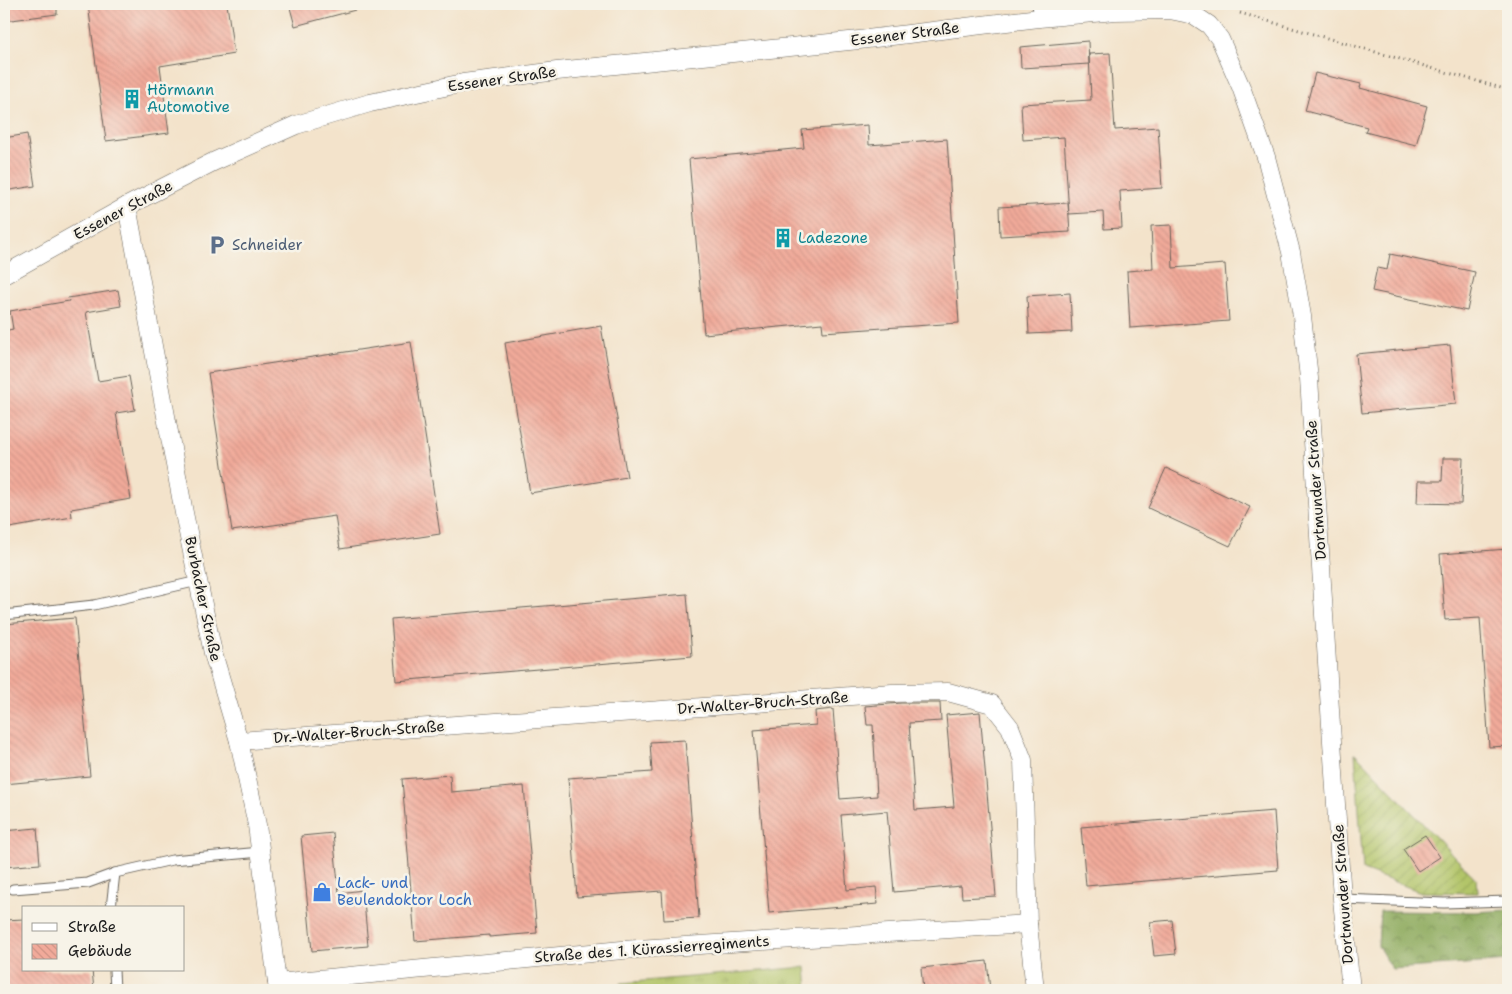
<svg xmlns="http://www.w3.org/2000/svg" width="1512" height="994" font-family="'Shantell Sans',sans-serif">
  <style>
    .grass { fill: url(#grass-tufts); stroke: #677042 }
    .forest { fill: url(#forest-crowns); stroke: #54633c }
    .garden { fill: url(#garden-furrows); stroke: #677042 }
    .building { fill: url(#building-back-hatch) }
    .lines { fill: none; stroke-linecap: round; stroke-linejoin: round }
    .lane-casing { stroke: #676259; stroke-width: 11 }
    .street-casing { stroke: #676259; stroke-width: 19 }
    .path { stroke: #676259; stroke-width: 3; stroke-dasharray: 1 4; stroke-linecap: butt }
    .lane { stroke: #fff; stroke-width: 9 }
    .street { stroke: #fff; stroke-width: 18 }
    .labels { text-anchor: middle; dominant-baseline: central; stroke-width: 5; stroke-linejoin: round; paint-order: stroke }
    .street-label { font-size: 15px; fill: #1c1c1c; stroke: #f7f3e8 }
    .culture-label { font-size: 15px; fill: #0d838f; stroke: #f7f3e8; text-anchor: start }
    .service-label { font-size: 15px; fill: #4e5e75; stroke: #f7f3e8; text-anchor: start }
    .shop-label { font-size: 15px; fill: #366cbe; stroke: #f7f3e8; text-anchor: start }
  </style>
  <defs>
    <pattern id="grass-tufts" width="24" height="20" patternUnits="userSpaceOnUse" patternTransform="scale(1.25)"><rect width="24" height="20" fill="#b2c569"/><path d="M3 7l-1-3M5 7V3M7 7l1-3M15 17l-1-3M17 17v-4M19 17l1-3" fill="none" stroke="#98a95a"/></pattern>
    <pattern id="forest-crowns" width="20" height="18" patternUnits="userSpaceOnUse" patternTransform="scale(1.25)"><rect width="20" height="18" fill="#8daa5d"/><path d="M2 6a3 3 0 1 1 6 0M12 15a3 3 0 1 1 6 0" fill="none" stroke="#728a4c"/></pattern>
    <pattern id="garden-furrows" width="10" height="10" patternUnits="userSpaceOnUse" patternTransform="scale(1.25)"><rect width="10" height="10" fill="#b2c569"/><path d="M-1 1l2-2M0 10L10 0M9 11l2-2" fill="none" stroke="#98a95a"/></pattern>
    <pattern id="building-back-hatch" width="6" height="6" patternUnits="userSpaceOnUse" patternTransform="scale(1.25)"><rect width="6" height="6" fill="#f1aa9a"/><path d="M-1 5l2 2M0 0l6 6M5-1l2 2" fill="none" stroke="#ce9284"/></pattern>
  </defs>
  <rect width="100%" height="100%" fill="#f7f3e8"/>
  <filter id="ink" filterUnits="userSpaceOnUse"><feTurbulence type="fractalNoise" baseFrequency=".02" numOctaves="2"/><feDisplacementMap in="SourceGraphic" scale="10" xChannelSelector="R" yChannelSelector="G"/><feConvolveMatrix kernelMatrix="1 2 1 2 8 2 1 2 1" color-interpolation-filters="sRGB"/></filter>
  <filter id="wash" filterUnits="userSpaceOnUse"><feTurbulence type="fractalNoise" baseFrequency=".0096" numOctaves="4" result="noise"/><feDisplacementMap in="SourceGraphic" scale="20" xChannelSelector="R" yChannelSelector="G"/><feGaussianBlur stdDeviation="1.12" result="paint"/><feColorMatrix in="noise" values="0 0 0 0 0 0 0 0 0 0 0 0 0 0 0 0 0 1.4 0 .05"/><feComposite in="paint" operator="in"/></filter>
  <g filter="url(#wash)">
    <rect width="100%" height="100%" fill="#f3e3cb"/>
    <polygon class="grass" points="806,967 808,990 621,990 621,983"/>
    <polygon class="forest" points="1508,910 1508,961 1392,969 1378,946 1380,911 1476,912"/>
    <polygon class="garden" points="1355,753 1477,880 1478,893 1421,892 1363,870"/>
    <g id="blocks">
      <g class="building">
        <polygon points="4,4 57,4 57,14 4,21"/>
        <polygon points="88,4 227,4 234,54 160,66 169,133 106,141"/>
        <polygon points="289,4 359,4 359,9 295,26"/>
        <polygon points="1088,41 1089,64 1021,68 1020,47"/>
        <polygon points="1110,53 1115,130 1158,127 1162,188 1120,191 1122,228 1104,229 1103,212 1069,214 1064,137 1023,140 1021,104 1091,100 1089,54"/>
        <polygon points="1315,73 1361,84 1360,88 1427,106 1416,145 1365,132 1367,127 1305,111"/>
        <polygon points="868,125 869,145 947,139 959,323 823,332 822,323 704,334 689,159 804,148 802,130"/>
        <polygon points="27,134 35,186 4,191 4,138"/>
        <polygon points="1068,203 1070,232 1000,236 999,207"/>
        <polygon points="1171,225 1173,268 1225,264 1229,321 1130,328 1127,271 1153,269 1151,226"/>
        <polygon points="1390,254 1475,272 1467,311 1372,291 1377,268 1387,270"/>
        <polygon points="118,290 121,306 86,312 98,381 129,376 135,410 116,413 131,499 71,509 72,517 4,529 4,331 13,329 10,311 69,301 68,298"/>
        <polygon points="1070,293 1072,332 1029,334 1027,296"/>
        <polygon points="601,326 627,477 530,493 505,343"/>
        <polygon points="411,342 440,534 340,549 335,516 232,531 208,373"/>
        <polygon points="1450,345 1456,404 1362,413 1356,354"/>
        <polygon points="1443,458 1463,458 1461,504 1417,503 1418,481 1442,481"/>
        <polygon points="1166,468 1250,507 1230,546 1148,508"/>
        <polygon points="1508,549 1508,746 1489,747 1480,618 1445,620 1440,554"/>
        <polygon points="687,594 692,656 396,681 391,619"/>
        <polygon points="75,618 90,776 4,784 4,624"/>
        <polygon points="901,703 940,703 941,721 909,723 915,810 954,807 946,715 980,712 996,896 962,898 961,886 894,892 887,811 841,815 847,890 876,887 878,904 769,913 754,730 816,725 815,711 833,709 840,799 877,796 873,725 867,725 865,706"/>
        <polygon points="685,740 699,918 664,920 662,891 577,897 568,778 652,772 650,742"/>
        <polygon points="450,775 451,792 524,786 537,933 489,937 489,935 415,941 402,779"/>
        <polygon points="1274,811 1278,870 1086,886 1081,827"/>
        <polygon points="37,828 40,864 4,867 4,831"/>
        <polygon points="333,833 339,893 363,890 368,946 312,951 301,836"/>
        <polygon points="1425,835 1440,857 1418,871 1403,849"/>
        <polygon points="24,919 24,970 92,970 94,990 4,990 4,920"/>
        <polygon points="1172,920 1176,954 1154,956 1150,922"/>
        <polygon points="987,961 990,990 923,990 921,968"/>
      </g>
    </g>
  </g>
  <g filter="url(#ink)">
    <use href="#blocks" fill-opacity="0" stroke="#676259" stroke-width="1"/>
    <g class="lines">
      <defs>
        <g id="lane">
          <polyline points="1037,4 1039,18"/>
          <polyline points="4,615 94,605 198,581"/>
          <polyline points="13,889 88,883 115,873 172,860 261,852"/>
          <polyline points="1342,899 1444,903 1508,901"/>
          <polyline points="111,908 115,873"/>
          <polyline points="114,970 115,990"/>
        </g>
        <g id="street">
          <polyline points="127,206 184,513 213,653 239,741 257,825 278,990"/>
          <polyline points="4,275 127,206 213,162 296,125 370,103 463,83 557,71 859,40 1039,18 1115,11 1170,10 1194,15 1209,25 1220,39 1241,87 1266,157 1291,252 1302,316 1309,378 1342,899 1351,990"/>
          <polyline points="239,741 892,693 948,692 992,704 1010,727 1023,760 1028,924 1035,990"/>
          <polyline points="277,983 622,950 1028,924"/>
        </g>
      </defs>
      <use href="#lane" class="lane-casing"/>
      <use href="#street" class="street-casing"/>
      <polyline class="path" points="1240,13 1508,90"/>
      <use href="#lane" class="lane"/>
      <use href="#street" class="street"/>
    </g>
  </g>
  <defs>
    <symbol id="building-bare" viewBox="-9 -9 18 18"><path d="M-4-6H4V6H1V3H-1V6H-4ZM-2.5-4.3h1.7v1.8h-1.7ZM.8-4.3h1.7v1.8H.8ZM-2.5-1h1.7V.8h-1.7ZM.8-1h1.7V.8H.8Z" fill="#0f9aa8" stroke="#f7f3e8" stroke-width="2.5" paint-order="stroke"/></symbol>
    <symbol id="parking-bare" viewBox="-9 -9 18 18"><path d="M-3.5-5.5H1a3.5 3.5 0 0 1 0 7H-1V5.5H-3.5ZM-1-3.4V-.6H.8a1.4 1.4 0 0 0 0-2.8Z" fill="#5c6f8a" stroke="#f7f3e8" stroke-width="2.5" paint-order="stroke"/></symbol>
    <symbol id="shop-bare" viewBox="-9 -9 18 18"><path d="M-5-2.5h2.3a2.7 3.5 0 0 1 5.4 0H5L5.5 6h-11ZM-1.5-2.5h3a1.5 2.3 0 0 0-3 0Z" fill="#3f7fe0" stroke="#f7f3e8" stroke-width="2.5" paint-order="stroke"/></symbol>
  </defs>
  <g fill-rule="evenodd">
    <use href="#building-bare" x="118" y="85" width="28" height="28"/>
    <use href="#building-bare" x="769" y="224" width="28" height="28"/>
    <use href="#parking-bare" x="203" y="231" width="28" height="28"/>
    <use href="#shop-bare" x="308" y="878" width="28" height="28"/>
  </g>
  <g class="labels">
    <g class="street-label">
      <text transform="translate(905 34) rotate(-7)">Essener Straße</text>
      <text transform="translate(502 79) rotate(-8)">Essener Straße</text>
      <text transform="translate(123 210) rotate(-28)">Essener Straße</text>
      <text transform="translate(1316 490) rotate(-94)">Dortmunder Straße</text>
      <text transform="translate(203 599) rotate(78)">Burbacher Straße</text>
      <text transform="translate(763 703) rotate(-4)">Dr.-Walter-Bruch-Straße</text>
      <text transform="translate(359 732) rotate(-4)">Dr.-Walter-Bruch-Straße</text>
      <text transform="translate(1343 894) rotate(-94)">Dortmunder Straße</text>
      <text transform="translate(652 949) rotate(-4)">Straße des 1. Kürassierregiments</text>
    </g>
    <g class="culture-label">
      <text x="147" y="90">Hörmann<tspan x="147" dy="17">Automotive</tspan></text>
      <text x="798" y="238">Ladezone</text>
    </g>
    <g class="service-label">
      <text x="232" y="245">Schneider</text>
    </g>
    <g class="shop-label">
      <text x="337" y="883">Lack- und<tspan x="337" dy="17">Beulendoktor Loch</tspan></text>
    </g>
  </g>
  <rect width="1512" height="994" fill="none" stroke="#f7f3e8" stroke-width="20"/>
  <rect x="22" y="906" width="162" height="65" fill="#f7f3e8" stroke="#9f9d96"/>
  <rect x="32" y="923" width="25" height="8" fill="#ffffff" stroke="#9f9d96"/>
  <text x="68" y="932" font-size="15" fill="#1c1c1c">Straße</text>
  <rect x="32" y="944" width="25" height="15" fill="url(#building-back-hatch)" stroke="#9f9d96"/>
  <text x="68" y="956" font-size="15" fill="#1c1c1c">Gebäude</text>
</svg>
